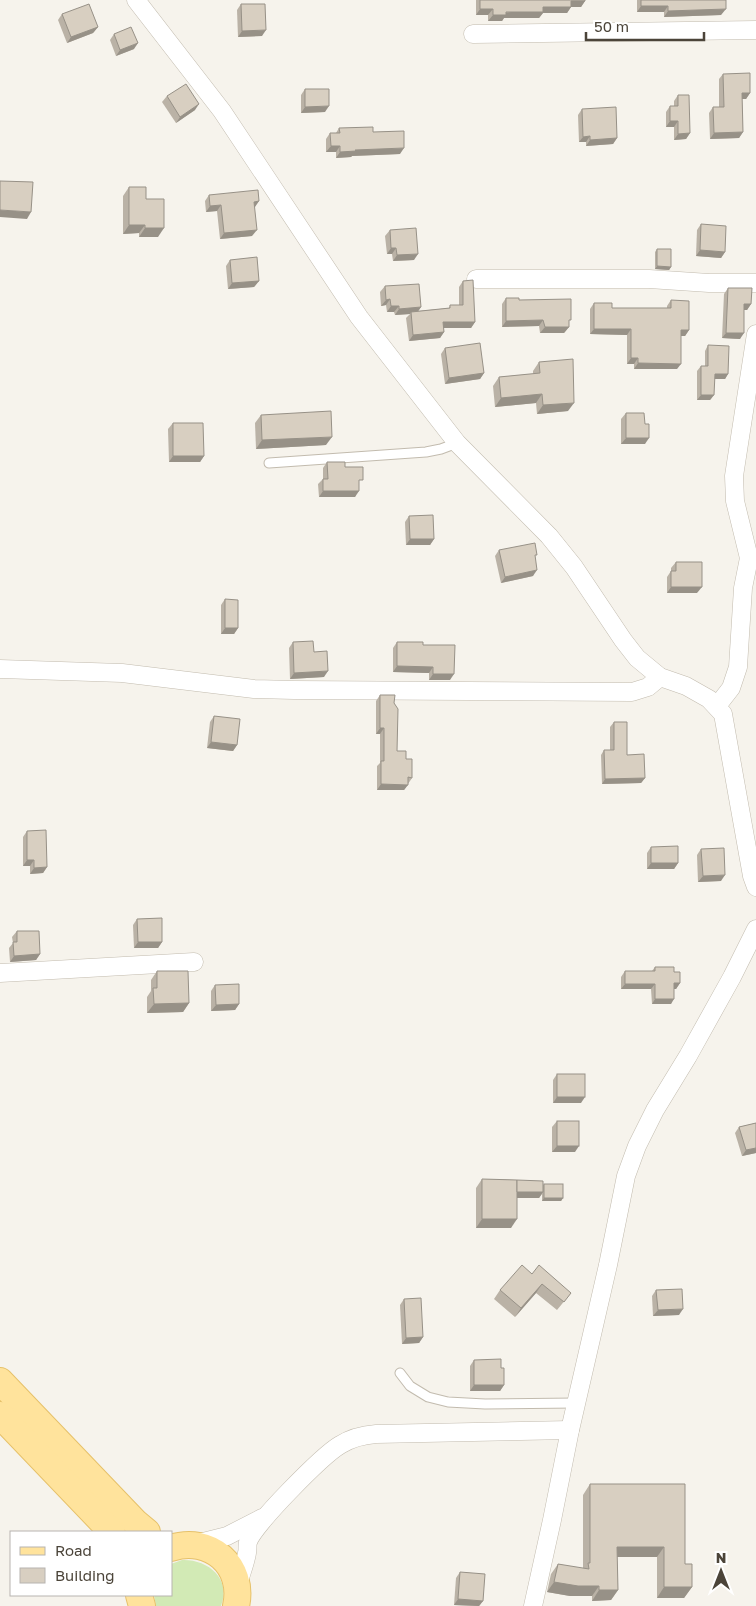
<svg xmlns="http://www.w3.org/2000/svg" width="756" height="1606" font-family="'Golos Text',sans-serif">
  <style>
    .green { fill: #d2eab5 }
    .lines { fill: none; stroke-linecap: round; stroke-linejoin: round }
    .lane-casing { stroke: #c2bbae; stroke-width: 11 }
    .street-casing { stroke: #c2bbae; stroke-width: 19 }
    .primary-casing { stroke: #e6c16a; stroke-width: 28 }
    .lane { stroke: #fff; stroke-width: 9 }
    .street { stroke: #fff; stroke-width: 18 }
    .primary { stroke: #ffe39c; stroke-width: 26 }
    .wall { fill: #bab2a6 }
    .shaded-wall { fill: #979187 }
    .building { fill: #d8cfc1; stroke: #979187 }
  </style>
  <rect width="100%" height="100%" fill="#f6f3ec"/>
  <path class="green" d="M182,1560C207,1559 232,1578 221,1606H156L154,1595H171V1564Z"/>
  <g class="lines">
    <defs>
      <g id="lane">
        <polyline points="269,463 426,452 441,449 457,443"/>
        <polyline points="400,1373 410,1386 428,1397 448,1402 485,1404 576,1403"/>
      </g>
      <g id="street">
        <polyline points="136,0 222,111 359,317 457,443 549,536 574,567 623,640 637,658 660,677 686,686 709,699 723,714 752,876 756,887"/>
        <polyline points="473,34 756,30"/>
        <polyline points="476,279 649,279 709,283 756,283"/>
        <polyline points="0,669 122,673 254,689 294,690 632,692 648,687 660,677"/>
        <polyline points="717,706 731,688 738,667 743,588 749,558 735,501 734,476 756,334"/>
        <polyline points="0,973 194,962"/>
        <polyline points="195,1544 227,1536 262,1518"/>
        <path d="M238,1586C240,1575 245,1565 247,1553C248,1550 247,1545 248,1542C253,1525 323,1455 340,1445C351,1438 363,1435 376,1434L570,1430"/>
        <polyline points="533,1606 552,1520 570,1430 608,1265 626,1176 637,1146 655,1110 688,1056 732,977 756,929"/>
      </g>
      <g id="primary">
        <polyline points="0,1381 135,1522 147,1532"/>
        <polyline points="0,1415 112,1532"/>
        <path d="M171,1548C210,1535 245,1566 236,1606"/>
        <polyline points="139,1595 142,1606"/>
      </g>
    </defs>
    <use href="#lane" class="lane-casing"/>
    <use href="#street" class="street-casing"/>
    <use href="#primary" class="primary-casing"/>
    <use href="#lane" class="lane"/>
    <use href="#street" class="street"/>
    <use href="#primary" class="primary"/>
  </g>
  <g class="wall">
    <polygon points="476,0 585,0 585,1 581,7 571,7 567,13 543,13 539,18 504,18 502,21 488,21 488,15 476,15"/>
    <polygon points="637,0 726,0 721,15 664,17 664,12 637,12"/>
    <polygon points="241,4 262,36 238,37 237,10"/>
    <polygon points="62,14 98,27 93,33 67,43 58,20"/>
    <polygon points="114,34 134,49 116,56 110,40"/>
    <polygon points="723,74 750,93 746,99 742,99 743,132 739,138 710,139 709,113 713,107 719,107 719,79"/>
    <polygon points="305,89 325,112 301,113 301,95"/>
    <polygon points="678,95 690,133 686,139 674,140 674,127 666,127 666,112 670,106 674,106 674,101"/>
    <polygon points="167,96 195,110 176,123 162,102"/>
    <polygon points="582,109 617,138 613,144 586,146 586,142 579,142 578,115"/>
    <polygon points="339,128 373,132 400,154 352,156 351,157 336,158 336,152 326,152 326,139 330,133 336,133"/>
    <polygon points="129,187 146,199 158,237 139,237 139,233 123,234 123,196"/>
    <polygon points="209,195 259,201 254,207 252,236 220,239 217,211 206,212 205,201"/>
    <polygon points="701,224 725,252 721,258 696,256 697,230"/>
    <polygon points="390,230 414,260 393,261 392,254 387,254 385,236"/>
    <polygon points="657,249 671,267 669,270 655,269 655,252"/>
    <polygon points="230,260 259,281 254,287 228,289 226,266"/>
    <polygon points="463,281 475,322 471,328 444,328 444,332 440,338 409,341 406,318 410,314 395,315 394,312 387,312 386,305 381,306 380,292 385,286 421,307 418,311 449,308 450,305 459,305 459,287"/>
    <polygon points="728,288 751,304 747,310 744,310 740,339 722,338 724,294"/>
    <polygon points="506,298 519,300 569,323 569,327 564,333 540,333 539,326 502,327 502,304"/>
    <polygon points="671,300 689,330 685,336 681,336 677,369 634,369 634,364 627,364 627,335 590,334 590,309 594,303 612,308 667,308 667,306"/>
    <polygon points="708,345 728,374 725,379 714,379 714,395 710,400 697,400 697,371 701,366 705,366 705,351"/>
    <polygon points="445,348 484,373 480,379 445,384 441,354"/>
    <polygon points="539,362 568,411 537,414 536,403 495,407 493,386 499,377 533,374 533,371"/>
    <polygon points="626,413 645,424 645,444 621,444 621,419"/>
    <polygon points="261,415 326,445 256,449 255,423"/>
    <polygon points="173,423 204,456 200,462 169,462 168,429"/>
    <polygon points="327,462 345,467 359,485 355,497 319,497 318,484 323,479 323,468"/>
    <polygon points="409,516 434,539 430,545 406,545 405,522"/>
    <polygon points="499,550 535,558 533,576 501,583 495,556"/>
    <polygon points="676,562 697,593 667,593 667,577 671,571 671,568"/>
    <polygon points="225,599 238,628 234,634 221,634 221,605"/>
    <polygon points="293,642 314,652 324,677 290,679 289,648"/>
    <polygon points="397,642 423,645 450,680 429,680 429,673 393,672 393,648"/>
    <polygon points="380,695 394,703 397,751 406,759 412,778 404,790 377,790 377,766 380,763 380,734 376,734 376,701"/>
    <polygon points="214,716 237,745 233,751 207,748 210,722"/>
    <polygon points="614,722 627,755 645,778 641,783 602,784 601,755 604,750 610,750 610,727"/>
    <polygon points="27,831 47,867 43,873 30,874 30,866 23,866 23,837"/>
    <polygon points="651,847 678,863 674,869 647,869 647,853"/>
    <polygon points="701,849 721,881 698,882 697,855"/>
    <polygon points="137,919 162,942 158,948 134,948 133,925"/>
    <polygon points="17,931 40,954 36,960 10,962 9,948 13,943 12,937"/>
    <polygon points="655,967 674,972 680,983 676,989 674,989 671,1004 652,1004 651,989 621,989 621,977 625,971 652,971"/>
    <polygon points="157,971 189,1003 183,1012 147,1013 147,997 151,991 151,980"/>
    <polygon points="215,985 239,1004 235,1010 211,1011 211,991"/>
    <polygon points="557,1074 581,1103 553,1103 553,1080"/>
    <polygon points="557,1121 575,1152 552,1152 552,1127"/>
    <polygon points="756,1123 756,1153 742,1156 735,1133 739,1127"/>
    <polygon points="482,1179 517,1180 543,1185 544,1184 563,1198 561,1201 542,1201 542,1194 539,1198 517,1198 511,1228 476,1228 476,1188"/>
    <polygon points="532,1274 571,1293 557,1310 536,1293 515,1317 494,1299 500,1290"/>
    <polygon points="656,1290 679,1315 653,1316 652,1296"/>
    <polygon points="404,1299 423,1337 419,1343 402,1344 400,1305"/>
    <polygon points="474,1360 501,1368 504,1385 500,1391 470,1391 470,1366"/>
    <polygon points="590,1484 685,1564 692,1587 684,1598 657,1598 657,1557 617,1557 618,1590 611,1600 592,1601 592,1596 570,1596 547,1592 551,1574 558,1564 583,1569 583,1495"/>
    <polygon points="460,1572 483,1601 479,1606 454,1605 456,1578"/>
  </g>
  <g class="shaded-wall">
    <polygon points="571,1 585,1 581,7 567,7"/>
    <polygon points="641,6 668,6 664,12 637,12"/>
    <polygon points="543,7 571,7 567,13 543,13 539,18 504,18 502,21 488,21 493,15"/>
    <polygon points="480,9 493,9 488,15 476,15"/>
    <polygon points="726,9 721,15 664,17 668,11"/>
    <polygon points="98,27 93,33 67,43 71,37"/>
    <polygon points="266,30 262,36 238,37 242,31"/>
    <polygon points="138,43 134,49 116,56 120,50"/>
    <polygon points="742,93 750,93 746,99 738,99"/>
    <polygon points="199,104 195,110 176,123 180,117"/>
    <polygon points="329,106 325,112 301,113 305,107"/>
    <polygon points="670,121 678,121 674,127 666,127"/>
    <polygon points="743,132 739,138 710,139 714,133"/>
    <polygon points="690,133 686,139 674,140 678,134"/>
    <polygon points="590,136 586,142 579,142 583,137"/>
    <polygon points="617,138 613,144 586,146 590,140"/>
    <polygon points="331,146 340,146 336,152 326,152"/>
    <polygon points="404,148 400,154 352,156 351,157 336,158 340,152 355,150"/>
    <polygon points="259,201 255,207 249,208 254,202"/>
    <polygon points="221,205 217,211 206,212 210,206"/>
    <polygon points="0,210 31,212 27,219 0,217"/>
    <polygon points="129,225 145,225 139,233 123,234"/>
    <polygon points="145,228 164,228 158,237 139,237"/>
    <polygon points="257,230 252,236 220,239 224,233"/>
    <polygon points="391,248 396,248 392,254 387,254"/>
    <polygon points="700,250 725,252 721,258 696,256"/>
    <polygon points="418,254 414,260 393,261 397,255"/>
    <polygon points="657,266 671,267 669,270 655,269"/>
    <polygon points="259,281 254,287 228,289 232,283"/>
    <polygon points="390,299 386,305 381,306 386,300"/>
    <polygon points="744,304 751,304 747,310 740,310"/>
    <polygon points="391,306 399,306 394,312 387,312"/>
    <polygon points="421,307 417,313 411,312 410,314 395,315 399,309"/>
    <polygon points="543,320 539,326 502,327 506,321"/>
    <polygon points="443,322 475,322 471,328 439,328"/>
    <polygon points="545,327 569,327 564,333 540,333"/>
    <polygon points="594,329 631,329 627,335 590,334"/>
    <polygon points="681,330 689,330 685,336 677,336"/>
    <polygon points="444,332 440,338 409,341 413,335"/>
    <polygon points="726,333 744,333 740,339 722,338"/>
    <polygon points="631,358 638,358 634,364 627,364"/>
    <polygon points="638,363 681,364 677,369 634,369"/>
    <polygon points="484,373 480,379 445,384 449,378"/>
    <polygon points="715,374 728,374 725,379 711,379"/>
    <polygon points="542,394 536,403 495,407 501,398"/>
    <polygon points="701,395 714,395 710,400 697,400"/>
    <polygon points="574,403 568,411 537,414 543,405"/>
    <polygon points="332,437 326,445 256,449 262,440"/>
    <polygon points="626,438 649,438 645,444 621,444"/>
    <polygon points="173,456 204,456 200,462 169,462"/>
    <polygon points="323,491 359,491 355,497 319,497"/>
    <polygon points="410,539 434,539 430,545 406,545"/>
    <polygon points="537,570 533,576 501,583 505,577"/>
    <polygon points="671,587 702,587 697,593 667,593"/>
    <polygon points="225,628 238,628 234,634 221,634"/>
    <polygon points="397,666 433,667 429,673 393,672"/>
    <polygon points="328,671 324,677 290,679 294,673"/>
    <polygon points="433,674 454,674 450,680 429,680"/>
    <polygon points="380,728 384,728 380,734 376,734"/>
    <polygon points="211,742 237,745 233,751 207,748"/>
    <polygon points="645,778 641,783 602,784 605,779"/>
    <polygon points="381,784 408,785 404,790 377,790"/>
    <polygon points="27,860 34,860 30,866 23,866"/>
    <polygon points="651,863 678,863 674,869 647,869"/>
    <polygon points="47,867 43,873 30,874 34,868"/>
    <polygon points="725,875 721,881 698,882 703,876"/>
    <polygon points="138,942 162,942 158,948 134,948"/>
    <polygon points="40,954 36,960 10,962 14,956"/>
    <polygon points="674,983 680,983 676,989 670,989"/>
    <polygon points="625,984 655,984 651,989 621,989"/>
    <polygon points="655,999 674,999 671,1004 652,1004"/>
    <polygon points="189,1003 183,1012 147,1013 154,1004"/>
    <polygon points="239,1004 235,1010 211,1011 216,1005"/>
    <polygon points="557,1097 585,1097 581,1103 553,1103"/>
    <polygon points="557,1146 579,1146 575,1152 552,1152"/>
    <polygon points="756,1148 756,1153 742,1156 746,1150"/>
    <polygon points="517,1192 543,1192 539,1198 513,1198"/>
    <polygon points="544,1198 563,1198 561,1201 542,1201"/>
    <polygon points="482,1219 517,1219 511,1228 476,1228"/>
    <polygon points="542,1284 536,1293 515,1317 521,1308"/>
    <polygon points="683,1309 679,1315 653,1316 658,1310"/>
    <polygon points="423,1337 419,1343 402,1344 406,1338"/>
    <polygon points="474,1385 504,1385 500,1391 470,1391"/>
    <polygon points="617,1547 664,1547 657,1557 610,1557"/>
    <polygon points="554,1582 599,1586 592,1596 570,1596 547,1592"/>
    <polygon points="664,1587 692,1587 684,1598 657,1598"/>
    <polygon points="599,1590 618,1590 611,1600 592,1601"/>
    <polygon points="458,1599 483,1601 479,1606 454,1605"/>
  </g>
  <g class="building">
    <polygon points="480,0 585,0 585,1 571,1 571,7 543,7 543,12 506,12 506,15 493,15 493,9 480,9"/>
    <polygon points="641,0 726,0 726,9 668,11 668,6 641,6"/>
    <polygon points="89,4 98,27 71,37 62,14"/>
    <polygon points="241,4 265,4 266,30 242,31"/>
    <polygon points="131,27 138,43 120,50 114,34"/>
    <polygon points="750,73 750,93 742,93 743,132 714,133 713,107 724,107 723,74"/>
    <polygon points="186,84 199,104 180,117 167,96"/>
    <polygon points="305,89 329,89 329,106 305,107"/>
    <polygon points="678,95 689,95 690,133 678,134 678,121 670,121 670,106 678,106"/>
    <polygon points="616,107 617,138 590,140 590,136 583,137 582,109"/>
    <polygon points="373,127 373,132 404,131 404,148 355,150 356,151 340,152 340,146 331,146 330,133 340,133 339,128"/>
    <polygon points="0,181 33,182 31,212 0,210"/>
    <polygon points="129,187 146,187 146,199 164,199 164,228 145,228 145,225 129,225"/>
    <polygon points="258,190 259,201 254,202 257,230 224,233 221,205 210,206 209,195"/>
    <polygon points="701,224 726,226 725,252 700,250"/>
    <polygon points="416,228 418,254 397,255 396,248 391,248 390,230"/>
    <polygon points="657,249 671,249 671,267 657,266"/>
    <polygon points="257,257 259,281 232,283 230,260"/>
    <polygon points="473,280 475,322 443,322 444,332 413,335 411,312 450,308 450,305 463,305 463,281"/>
    <polygon points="419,284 421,307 399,309 399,306 391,306 390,299 386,300 385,286"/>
    <polygon points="728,288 752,288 751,304 744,304 744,333 726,333"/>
    <polygon points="506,298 519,298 519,300 571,299 571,320 569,320 569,327 545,327 543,320 506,321"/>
    <polygon points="671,300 689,301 689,330 681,330 681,364 638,363 638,358 631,358 631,329 594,329 594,303 612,303 612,308 671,308"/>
    <polygon points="480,343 484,373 449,378 445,348"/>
    <polygon points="708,345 729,346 728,374 715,374 714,395 701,395 701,366 708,366"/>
    <polygon points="573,359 574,403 543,405 542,394 501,398 499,377 540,373 539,362"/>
    <polygon points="331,411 332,437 262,440 261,415"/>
    <polygon points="626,413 644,413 645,424 649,424 649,438 626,438"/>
    <polygon points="173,423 203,423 204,456 173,456"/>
    <polygon points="327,462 345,462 345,467 363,467 363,480 359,480 359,491 323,491 323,479 328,479"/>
    <polygon points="433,515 434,539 410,539 409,516"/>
    <polygon points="535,543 537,555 535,555 537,570 505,577 499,550"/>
    <polygon points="676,562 702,562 702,587 671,587 671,571 676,571"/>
    <polygon points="225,599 238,600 238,628 225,628"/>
    <polygon points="313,641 314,652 327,651 328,671 294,673 293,642"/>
    <polygon points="397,642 423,642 423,645 455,645 454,674 433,674 433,667 397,666"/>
    <polygon points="380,695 395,695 394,703 398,709 397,751 406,751 406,759 412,759 412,778 408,777 408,785 381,784 381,761 384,761 384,728 380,728"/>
    <polygon points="214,716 240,719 237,745 211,742"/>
    <polygon points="614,722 627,722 627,755 644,754 645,778 605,779 604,750 614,750"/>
    <polygon points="46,830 47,867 34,868 34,860 27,860 27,831"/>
    <polygon points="678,846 678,863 651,863 651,847"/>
    <polygon points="724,848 725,875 703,876 701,849"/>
    <polygon points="162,918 162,942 138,942 137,919"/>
    <polygon points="17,931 39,931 40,954 14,956 13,942 17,942"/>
    <polygon points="655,967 674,967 674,972 680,972 680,983 674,983 674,999 655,999 655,984 625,984 625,971 655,971"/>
    <polygon points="157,971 188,971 189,1003 154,1004 153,988 157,988"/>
    <polygon points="239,984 239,1004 216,1005 215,985"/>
    <rect x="557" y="1074" width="28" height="23"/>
    <rect x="557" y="1121" width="22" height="25"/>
    <polygon points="756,1123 756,1148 746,1150 739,1127"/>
    <polygon points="482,1179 517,1180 517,1219 482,1219"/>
    <polygon points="517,1180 543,1181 543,1192 517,1192"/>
    <rect x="544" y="1184" width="19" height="14"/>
    <polygon points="522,1265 532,1274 539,1265 571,1293 564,1302 542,1284 521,1308 500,1290"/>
    <polygon points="682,1289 683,1309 658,1310 656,1290"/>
    <polygon points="421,1298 423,1337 406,1338 404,1299"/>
    <polygon points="501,1359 501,1368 504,1368 504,1385 474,1385 474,1360"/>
    <polygon points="590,1484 685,1484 685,1564 692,1564 692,1587 664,1587 664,1547 617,1547 618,1590 599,1590 599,1586 578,1586 554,1582 558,1564 589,1569 588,1563 590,1563"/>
    <polygon points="460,1572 485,1574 483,1601 458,1599"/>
  </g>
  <rect x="10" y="1531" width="162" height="65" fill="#ffffff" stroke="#b7b4b0"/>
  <rect x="20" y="1547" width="25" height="8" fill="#ffe39c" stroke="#b7b4b0"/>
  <text x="55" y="1556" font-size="15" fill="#4b4439">Road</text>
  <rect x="20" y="1568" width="25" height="15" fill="#d8cfc1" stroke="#b7b4b0"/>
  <text x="55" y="1581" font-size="15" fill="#4b4439">Building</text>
  <g transform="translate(721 1571)" stroke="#ffffff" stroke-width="4" paint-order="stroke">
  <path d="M0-4L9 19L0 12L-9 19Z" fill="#4b4439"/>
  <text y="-8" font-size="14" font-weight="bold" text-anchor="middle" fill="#4b4439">N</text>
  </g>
  <path d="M586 32v8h118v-8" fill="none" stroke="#4b4439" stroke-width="2.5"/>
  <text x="594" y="32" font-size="15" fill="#4b4439" stroke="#ffffff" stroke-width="4" paint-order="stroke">50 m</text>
</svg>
